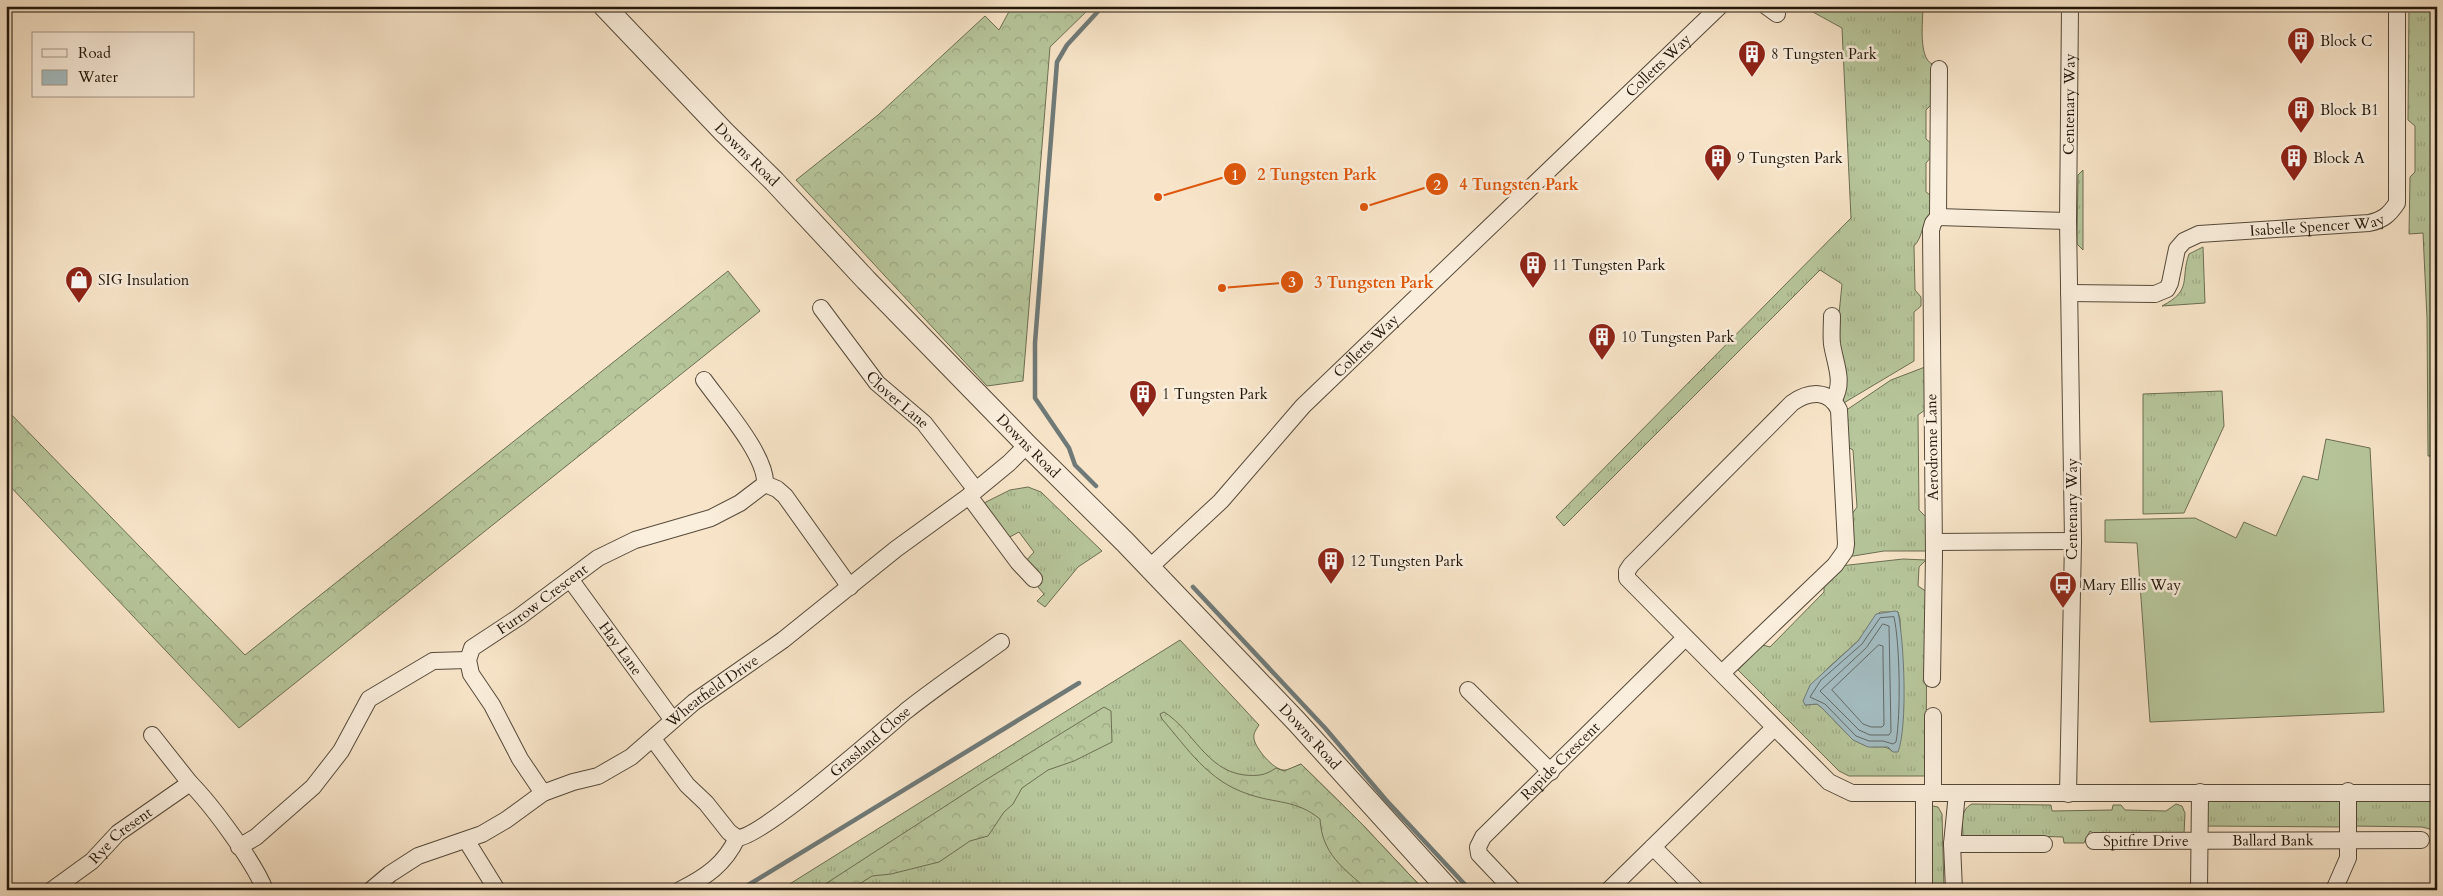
<svg xmlns="http://www.w3.org/2000/svg" width="2443" height="896" font-family="Cardo,serif">
  <style>
    .grass { fill: url(#grass-tufts); stroke: #6c6e52; fill-rule: evenodd }
    .forest { fill: url(#forest-crowns); stroke: #6c6e52 }
    .pitch { fill: #b7c69b; stroke: #6c6e52 }
    .water { fill: #a3bcc1; stroke: #6f7a78 }
    .lines { fill: none; stroke-linecap: round; stroke-linejoin: round }
    .shore { stroke: #626966; stroke-width: 1 }
    .stream { stroke: #6f7a78; stroke-width: 4.5 }
    .minor-casing { stroke: #564a3a; stroke-width: 18 }
    .tertiary-casing { stroke: #564a3a; stroke-width: 23 }
    .minor { stroke: #faeedc; stroke-width: 16 }
    .tertiary { stroke: #faeedc; stroke-width: 21 }
    .labels { text-anchor: middle; dominant-baseline: central; stroke-width: 5; stroke-linejoin: round; paint-order: stroke }
    .poi-label { font-size: 15px; fill: #20160a; stroke: #faeedc; text-anchor: start }
    .street-label { font-size: 15px; fill: #20160a; stroke: #faeedc }
    .leader { fill: none; stroke: #de560c; stroke-width: 2 }
    .callout-dot { fill: #de560c; stroke: #faeedc; stroke-width: 2 }
    .mark-label { font-size: 15px; text-anchor: middle; font-weight: bold; fill: #fff }
    .callout-label { font-size: 16px; text-anchor: middle; font-weight: bold; fill: #de560c; stroke: #faeedc; stroke-width: 5; stroke-linejoin: round; paint-order: stroke }
  </style>
  <defs>
    <pattern id="grass-tufts" width="24" height="20" patternUnits="userSpaceOnUse" patternTransform="scale(1.25)"><rect width="24" height="20" fill="#b7c69b"/><path d="M3 7l-1-3M5 7V3M7 7l1-3M15 17l-1-3M17 17v-4M19 17l1-3" fill="none" stroke="#9da984"/></pattern>
    <pattern id="forest-crowns" width="20" height="18" patternUnits="userSpaceOnUse" patternTransform="scale(1.25)"><rect width="20" height="18" fill="#b7c69b"/><path d="M2 6a3 3 0 1 1 6 0M12 15a3 3 0 1 1 6 0" fill="none" stroke="#9da984"/></pattern>
  </defs>
  <rect width="100%" height="100%" fill="#f8e5c9"/>
  <filter id="stains"><feTurbulence type="fractalNoise" baseFrequency=".004" numOctaves="4"/><feColorMatrix values="0 0 0 0 .2 0 0 0 0 .09 0 0 0 0 .02 0 0 0 .5 -.17"/></filter>
  <radialGradient id="worn" r=".72"><stop offset=".6" stop-color="#630" stop-opacity="0"/><stop offset="1" stop-color="#630" stop-opacity=".3"/></radialGradient>
  <g class="grass">
    <path d="M1802,6H1923C1923,20 1918,57 1932,64V104L1926,110V139L1932,144V156L1926,163V192L1933,197L1932,215C1920,223 1924,236 1914,246L1915,290L1921,297V306L1914,312V361L1842,404L1836,344L1842,284L1820,270L1564,526L1556,517L1851,218L1842,28Z"/>
    <polygon points="2409,6 2437,6 2437,456 2428,456 2427,318 2423,233 2409,234 2410,177 2415,172 2415,126 2408,120"/>
    <polygon points="2083,170 2083,250 2077,244 2078,175"/>
    <path d="M2203,247L2205,303L2162,306C2193,290 2180,279 2189,254Z"/>
    <polygon points="1925,367 1925,410 1918,415 1919,510 1926,517 1926,551 1884,551 1847,557 1852,514 1857,507 1853,450 1846,446 1845,411 1891,380"/>
    <polygon points="2222,391 2224,426 2184,513 2143,514 2143,394"/>
    <polygon points="1028,487 1041,492 1102,551 1078,567 1045,607 1037,601 1044,594 1038,587 1040,581 1024,563 1034,552 1019,532 1006,539 984,503 1010,490"/>
    <path d="M1903,559L1926,560L1919,567L1918,586L1927,592L1926,776H1849L1839,771L1738,670L1763,645L1770,647L1824,592V583L1840,566ZM1880,612H1898L1900,619L1903,718L1893,752C1884,743 1878,749 1868,746C1848,742 1833,715 1817,704L1805,705L1828,668L1858,641Z"/>
    <path d="M1180,640L1259,725C1256,730 1253,733 1254,739C1256,749 1273,769 1283,770C1288,771 1296,766 1301,764L1361,823L1424,890H780Z"/>
    <polygon points="2345,796 2344,827 2204,826 2204,797"/>
    <polygon points="2354,797 2437,802 2437,839 2430,829 2422,827 2353,826"/>
    <path d="M1972,804L2051,805L2052,811L2112,810L2113,805H2121L2125,810L2166,811L2176,804L2182,806L2185,813L2184,835L2099,837L2090,831L2084,843H2064L2063,837L2032,836L2019,840L1963,838C1963,825 1959,810 1972,804Z"/>
    <polygon points="1928,805 1938,807 1942,814 1944,890 1926,890"/>
  </g>
  <g class="forest">
    <polygon points="1012,6 1092,6 1050,47 1023,381 987,386 796,180 878,115 985,16 999,30"/>
    <polygon points="728,271 760,311 239,728 6,482 6,409 245,655"/>
    <polygon points="1104,707 1111,711 1112,742 1074,761 1048,770 1022,788 1013,804 1004,812 988,836 970,841 939,862 891,874 872,876 850,890 816,890 984,781"/>
    <path d="M1164,712C1193,730 1206,770 1244,775C1258,776 1264,776 1276,768L1284,771L1301,764L1361,823L1424,890H1368C1343,868 1322,854 1320,819C1295,799 1276,804 1248,794C1208,781 1188,749 1162,719L1160,714Z"/>
  </g>
  <polygon class="pitch" points="2326,439 2370,448 2384,712 2150,722 2137,543 2105,542 2105,520 2195,518 2236,538 2244,522 2276,536 2303,476 2318,480"/>
  <path class="water" d="M1895,611L1898,612C1904,641 1908,725 1898,752H1893L1888,747H1868L1853,740L1822,708L1817,704L1805,705L1803,701L1810,685L1858,641L1876,614Z"/>
  <g class="lines">
    <g class="shore">
      <path d="M1894,617C1900,644 1901,714 1896,742L1893,744L1883,741H1869L1856,736L1825,704L1810,697L1821,680L1862,644L1880,618Z"/>
      <polygon points="1883,624 1889,626 1891,732 1889,735 1870,735 1859,730 1820,691 1866,648"/>
      <polygon points="1879,645 1883,646 1883,655 1884,725 1882,727 1871,727 1863,724 1832,690"/>
    </g>
    <g class="stream">
      <polyline points="1096,486 1075,465 1069,448 1035,398 1035,343 1057,62 1067,45 1103,6"/>
      <polyline points="1193,587 1325,728 1386,800 1470,890"/>
      <polyline points="740,890 1079,683"/>
    </g>
    <defs>
      <g id="minor">
        <polyline points="1766,6 1777,14"/>
        <polyline points="1938,217 2068,221"/>
        <path id="s1" d="M2069,293L2155,294L2167,289L2170,283L2177,249L2184,241L2199,234L2369,223C2383,220 2389,215 2397,203V6"/>
        <path id="s2" d="M821,308L877,383L924,423L976,490"/>
        <path d="M1832,316C1832,325 1831,335 1832,344C1835,364 1845,382 1833,401"/>
        <polyline points="765,484 777,489 785,496 850,587"/>
        <polyline points="969,496 1018,562 1034,579"/>
        <polyline points="1934,542 2073,541"/>
        <path id="s3" d="M1149,568L1221,501L1303,406L1720,6"/>
        <path id="s4" d="M570,579L672,719"/>
        <path d="M1722,673L1835,565L1845,551L1846,544L1839,410C1829,389 1809,391 1792,403L1631,565L1627,571V578L1829,782L1852,793H2437"/>
        <polyline points="1932,679 1934,555 1931,230 1933,223 1938,217 1939,69"/>
        <polyline points="1468,690 1551,772"/>
        <polyline points="152,735 190,783"/>
        <polyline points="653,739 687,785 706,803 729,832 737,838"/>
        <path id="s5" d="M543,793L520,759L492,705L471,674L468,660L472,648L519,617L598,558L635,540L711,518L740,503L765,484C767,456 721,404 704,380"/>
        <polyline points="1933,793 1933,716"/>
        <path id="s6" d="M2068,794L2073,541L2068,221L2070,6"/>
        <polyline points="466,840 497,890"/>
        <path id="s7" d="M2094,841L2421,840"/>
        <polyline points="1952,844 2044,844"/>
        <polyline points="239,847 256,837 313,787 341,751 369,699 433,661 468,660"/>
        <polyline points="1653,847 1696,890"/>
        <path id="s8" d="M52,890L92,861L118,833L190,783C212,805 254,862 265,890"/>
        <path id="s9" d="M371,890L390,874L418,856L482,834L506,820L543,793L573,782L598,776L631,757L694,702L783,640L896,549L969,496L1009,463L1027,445"/>
        <path id="s10" d="M680,890C706,877 725,864 737,838C761,838 880,733 906,711C936,687 969,665 1001,642"/>
        <path id="s11" d="M1513,890L1479,854L1478,847L1483,837L1685,638"/>
        <polyline points="1609,890 1774,728"/>
        <polyline points="1924,890 1924,793"/>
        <polyline points="1954,890 1952,844 1957,793"/>
        <polyline points="2199,890 2200,792"/>
        <polyline points="2334,890 2348,858 2348,791"/>
      </g>
      <g id="tertiary">
        <path id="s12" d="M604,6L724,132L774,181L866,280L1027,445L1125,542L1297,722L1449,890"/>
      </g>
    </defs>
    <use href="#minor" class="minor-casing"/>
    <use href="#tertiary" class="tertiary-casing"/>
    <use href="#minor" class="minor"/>
    <use href="#tertiary" class="tertiary"/>
  </g>
  <defs>
    <symbol id="building-pin" viewBox="-11 -11 22 30"><path d="M0 17L-7.5 6A9.5 9.5 0 1 1 7.5 6Z" fill="#8f2418" stroke="#faeedc"/><path d="M-4-6H4V6H1V3H-1V6H-4ZM-2.5-4.3h1.7v1.8h-1.7ZM.8-4.3h1.7v1.8H.8ZM-2.5-1h1.7V.8h-1.7ZM.8-1h1.7V.8H.8Z" fill="#fff"/></symbol>
    <symbol id="shop-pin" viewBox="-11 -11 22 30"><path d="M0 17L-7.5 6A9.5 9.5 0 1 1 7.5 6Z" fill="#8f2418" stroke="#faeedc"/><path d="M-5-2.5h2.3a2.7 3.5 0 0 1 5.4 0H5L5.5 6h-11ZM-1.5-2.5h3a1.5 2.3 0 0 0-3 0Z" fill="#fff"/></symbol>
    <symbol id="bus-pin" viewBox="-11 -11 22 30"><path d="M0 17L-7.5 6A9.5 9.5 0 1 1 7.5 6Z" fill="#8f2418" stroke="#faeedc"/><path d="M-5-6H5V4H4V6H2V4H-2V6H-4V4H-5ZM-3.5-4V0h7V-4ZM-3.5 1.2v1.5H-2V1.2ZM2 1.2v1.5H3.5V1.2Z" fill="#fff"/></symbol>
  </defs>
  <g fill-rule="evenodd">
    <use href="#building-pin" x="2285" y="25" width="32" height="43"/>
    <use href="#building-pin" x="1736" y="38" width="32" height="43"/>
    <use href="#building-pin" x="2285" y="94" width="32" height="43"/>
    <use href="#building-pin" x="1702" y="142" width="32" height="43"/>
    <use href="#building-pin" x="2278" y="142" width="32" height="43"/>
    <use href="#building-pin" x="1517" y="249" width="32" height="43"/>
    <use href="#shop-pin" x="63" y="264" width="32" height="43"/>
    <use href="#building-pin" x="1586" y="321" width="32" height="43"/>
    <use href="#building-pin" x="1127" y="378" width="32" height="43"/>
    <use href="#building-pin" x="1315" y="545" width="32" height="43"/>
    <use href="#bus-pin" x="2047" y="569" width="32" height="43"/>
  </g>
  <g class="labels">
    <g class="poi-label">
      <text x="2320" y="41">Block C</text>
      <text x="1771" y="54">8 Tungsten Park</text>
      <text x="2320" y="110">Block B1</text>
      <text x="1737" y="158">9 Tungsten Park</text>
      <text x="2313" y="158">Block A</text>
      <text x="1552" y="265">11 Tungsten Park</text>
      <text x="98" y="280">SIG Insulation</text>
      <text x="1621" y="337">10 Tungsten Park</text>
      <text x="1162" y="394">1 Tungsten Park</text>
      <text x="1350" y="561">12 Tungsten Park</text>
      <text x="2082" y="585">Mary Ellis Way</text>
    </g>
    <g class="street-label">
      <text stroke="none"><textPath href="#s3" startOffset="716">Colletts Way</textPath></text>
      <text stroke="none"><textPath href="#s6" startOffset="690">Centenary Way</textPath></text>
      <text stroke="none"><textPath href="#s12" startOffset="206">Downs Road</textPath></text>
      <text stroke="none"><textPath href="#s1" startOffset="286">Isabelle Spencer Way</textPath></text>
      <text stroke="none"><textPath href="#s3" startOffset="311">Colletts Way</textPath></text>
      <text stroke="none"><textPath href="#s2" startOffset="120">Clover Lane</textPath></text>
      <text stroke="none"><textPath href="#s12" startOffset="611">Downs Road</textPath></text>
      <text transform="translate(1932 447) rotate(-91)">Aerodrome Lane</text>
      <text transform="translate(2072 509) rotate(-90)">Centenary Way</text>
      <text stroke="none"><textPath href="#s5" startOffset="252">Furrow Crescent</textPath></text>
      <text stroke="none"><textPath href="#s4" startOffset="86">Hay Lane</textPath></text>
      <text stroke="none"><textPath href="#s9" startOffset="400">Wheatfield Drive</textPath></text>
      <text stroke="none"><textPath href="#s12" startOffset="1016">Downs Road</textPath></text>
      <text stroke="none"><textPath href="#s10" startOffset="244">Grassland Close</textPath></text>
      <text stroke="none"><textPath href="#s11" startOffset="176">Rapide Crescent</textPath></text>
      <text stroke="none"><textPath href="#s8" startOffset="88">Rye Cresent</textPath></text>
      <text stroke="none"><textPath href="#s7" startOffset="179">Ballard Bank</textPath></text>
      <text stroke="none"><textPath href="#s7" startOffset="52">Spitfire Drive</textPath></text>
    </g>
  </g>
  <path class="leader" d="M1158 197L1235 174M1364 207L1437 184M1222 288L1292 282"/>
  <g class="callout-dot">
    <circle cx="1158" cy="197" r="5"/>
    <circle cx="1364" cy="207" r="5"/>
    <circle cx="1222" cy="288" r="5"/>
    <circle cx="1235" cy="174" r="12"/>
    <circle cx="1437" cy="184" r="12"/>
    <circle cx="1292" cy="282" r="12"/>
  </g>
  <g class="mark-label">
    <text x="1235" y="180">1</text>
    <text x="1437" y="190">2</text>
    <text x="1292" y="287">3</text>
  </g>
  <g class="callout-label">
    <text x="1317" y="180">2 Tungsten Park</text>
    <text x="1519" y="190">4 Tungsten Park</text>
    <text x="1374" y="288">3 Tungsten Park</text>
  </g>
  <rect width="2443" height="896" fill="none" stroke="#f8e5c9" stroke-width="25"/>
  <rect x="8" y="8" width="2428" height="881" fill="none" stroke="#20160a" stroke-width="2.5"/>
  <rect x="12" y="12" width="2418" height="871" fill="none" stroke="#20160a"/>
  <rect x="32" y="32" width="162" height="65" fill="#faeedc" stroke="#a39888"/>
  <rect x="42" y="49" width="25" height="8" fill="#faeedc" stroke="#a39888"/>
  <text x="78" y="58" font-size="15" fill="#20160a">Road</text>
  <rect x="42" y="70" width="25" height="15" fill="#a3bcc1" stroke="#a39888"/>
  <text x="78" y="82" font-size="15" fill="#20160a">Water</text>
  <rect width="100%" height="100%" filter="url(#stains)"/>
  <rect width="100%" height="100%" fill="url(#worn)"/>
</svg>
